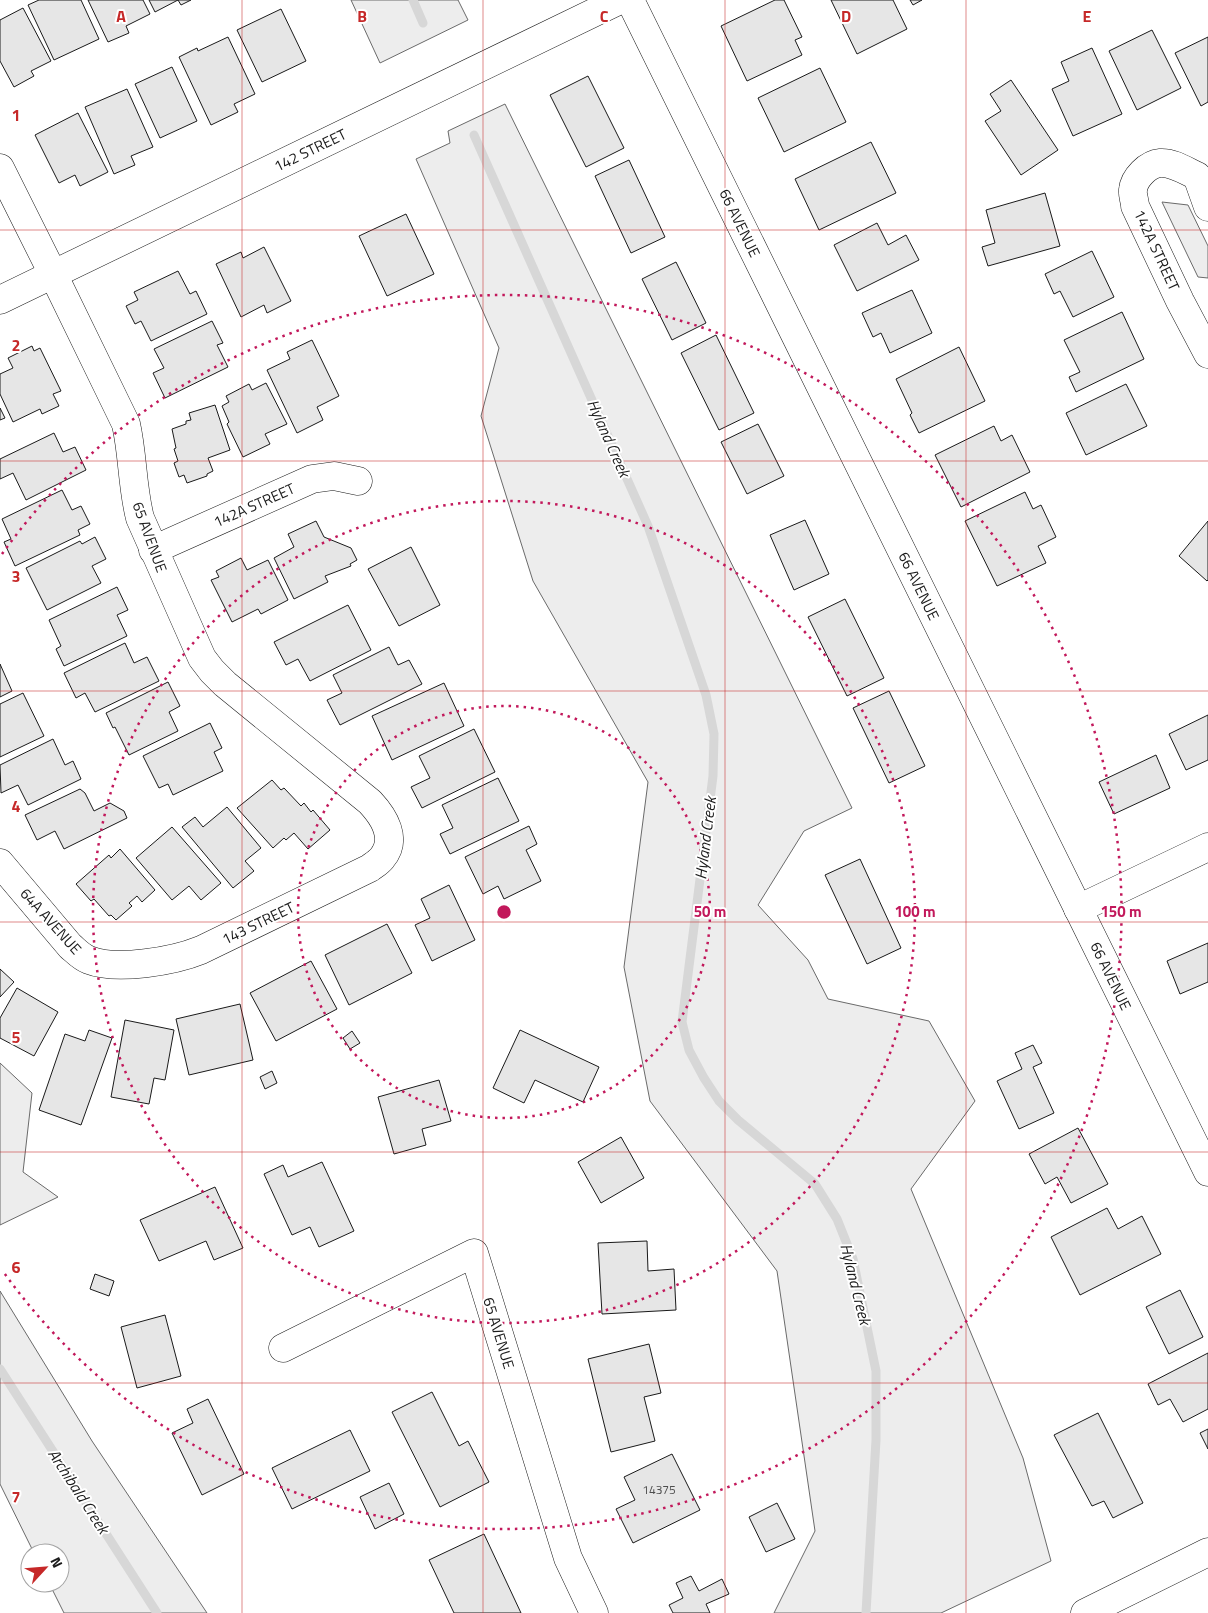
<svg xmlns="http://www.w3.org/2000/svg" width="1208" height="1613" font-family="'Titillium Web',sans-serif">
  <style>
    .built { fill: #ededed; stroke: #6a6a6a }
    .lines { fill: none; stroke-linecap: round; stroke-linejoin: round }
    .stream { stroke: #d7d7d7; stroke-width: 9 }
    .building { fill: #e6e6e6; stroke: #1a1a1a }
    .minor-casing { stroke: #1a1a1a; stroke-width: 29 }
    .major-casing { stroke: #1a1a1a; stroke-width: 29 }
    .minor { stroke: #fff; stroke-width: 28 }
    .major { stroke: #fff; stroke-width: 28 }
    .grid { fill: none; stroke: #c62828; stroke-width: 1; stroke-opacity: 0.55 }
    .ring { fill: none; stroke: #c2185b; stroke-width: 2.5; stroke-dasharray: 2.5 5 }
    .labels { text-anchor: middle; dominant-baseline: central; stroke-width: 4; stroke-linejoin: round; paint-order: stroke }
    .number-label { font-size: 12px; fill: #4d4d4d }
    .street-label { font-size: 15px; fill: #1a1a1a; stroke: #fff }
    .water-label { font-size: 16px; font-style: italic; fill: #1a1a1a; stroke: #fff }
    .grid-label { font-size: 16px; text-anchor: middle; font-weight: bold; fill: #c62828; stroke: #fff; stroke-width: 4; stroke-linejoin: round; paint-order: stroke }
    .centre { fill: #c2185b; stroke: #fff; stroke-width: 2.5 }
    .ring-label { font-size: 15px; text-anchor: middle; font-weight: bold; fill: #c2185b; stroke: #fff; stroke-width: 4; stroke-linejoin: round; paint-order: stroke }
  </style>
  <rect width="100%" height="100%" fill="#fff"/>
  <g class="built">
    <polygon points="351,0 458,0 468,20 380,63"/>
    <polygon points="505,104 852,808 804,831 758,905 808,960 828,999 929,1021 975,1101 911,1189 1023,1458 1051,1561 941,1613 774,1613 815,1531 777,1271 650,1101 624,967 648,782 533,581 481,416 499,348 416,159 450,143 448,131"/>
    <polygon points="1162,202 1188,205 1208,246 1208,278 1198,277"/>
    <polygon points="0,1063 32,1093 23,1172 58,1197 0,1225"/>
    <polygon points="0,1291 92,1441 207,1613 64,1613 49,1583 60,1583 60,1553 34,1553 0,1484"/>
  </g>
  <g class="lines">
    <g class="stream">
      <polyline points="413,0 423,23"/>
      <polyline points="474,135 648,526 706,695 714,734 713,776 682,1022 689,1050 704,1078 719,1101 738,1120 815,1184 837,1219 853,1259 876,1371 876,1440 866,1613"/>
      <polyline points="0,1369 157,1613"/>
    </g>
  </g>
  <g class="building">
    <polygon points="39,0 81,0 99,39 54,60 28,5"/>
    <polygon points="88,0 143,0 150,14 126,26 129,33 108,42"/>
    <polygon points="149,0 191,0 181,5 178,0 155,12"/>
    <polygon points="775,0 784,0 802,37 795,40 802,55 747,81 721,26"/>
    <polygon points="831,0 893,0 907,29 857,54"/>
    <polygon points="910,0 922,0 913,5"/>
    <polygon points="23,8 51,61 31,71 34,76 14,87 0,61 0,20"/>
    <polygon points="281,9 306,61 262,82 237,30"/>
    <polygon points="1152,30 1181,88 1137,110 1109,51"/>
    <polygon points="228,37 255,94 234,104 238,112 211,125 179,57 197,48 198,51"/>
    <polygon points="1208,37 1208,102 1201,106 1175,53"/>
    <polygon points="1092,48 1122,114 1073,136 1052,89 1069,81 1061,62"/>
    <polygon points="172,67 197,121 160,138 135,84"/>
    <polygon points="820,68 846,122 784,152 758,98"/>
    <polygon points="588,76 624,148 586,167 550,95"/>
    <polygon points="1011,80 1058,150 1021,175 985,121 1001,111 990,94"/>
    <polygon points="127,89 153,147 131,156 135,165 114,174 85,107"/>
    <polygon points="78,113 108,172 80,186 75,175 59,183 35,135"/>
    <polygon points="871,142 896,193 819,230 795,179"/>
    <polygon points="629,160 665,237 631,253 595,176"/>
    <polygon points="1045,193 1060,246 988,266 982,247 995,243 986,210"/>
    <polygon points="406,214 434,274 387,296 359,236"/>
    <polygon points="877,223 888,245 906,235 919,260 857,291 834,245"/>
    <polygon points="264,247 291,301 267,313 264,305 241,317 216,264 241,252 243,258"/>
    <polygon points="1092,251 1114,297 1073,317 1060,291 1054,294 1045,274"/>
    <polygon points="676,262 706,323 672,340 642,279"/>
    <polygon points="178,271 190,294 196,291 207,314 151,341 141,321 135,324 126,306 138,300 134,292"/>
    <polygon points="912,290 932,333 890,353 881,333 873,337 862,313"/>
    <polygon points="1122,312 1144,359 1076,392 1069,377 1080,372 1064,340"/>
    <polygon points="212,321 223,343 217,345 228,367 165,398 153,373 164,368 154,349"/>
    <polygon points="716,335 754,413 719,430 681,353"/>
    <polygon points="312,340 339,396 317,407 323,420 297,433 267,370 290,359 287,352"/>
    <polygon points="32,346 34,351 40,348 61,391 53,394 59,406 42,414 40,409 13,422 0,394 0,374 13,368 8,358"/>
    <polygon points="959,347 985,401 919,433 910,415 912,413 896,379"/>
    <polygon points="266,383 287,424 265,434 270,444 243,457 227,424 229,422 222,406 229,402 226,396 249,384 252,390"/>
    <polygon points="1126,384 1147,426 1086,455 1066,413"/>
    <polygon points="215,405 230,450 208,458 213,471 207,474 207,476 187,483 184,475 179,477 174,463 178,461 174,449 176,448 172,429 186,424 186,421 191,420 189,413"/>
    <polygon points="0,408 5,418 0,420"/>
    <polygon points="758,424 784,476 747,494 721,442"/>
    <polygon points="994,426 1001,441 1012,435 1030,472 961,507 935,455"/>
    <polygon points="54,433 63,452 75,447 86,470 26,500 13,473 0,479 0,459"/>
    <polygon points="62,490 72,510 81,506 90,524 78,530 80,535 15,566 4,542 11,539 2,519"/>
    <polygon points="1025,492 1033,509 1041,505 1056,537 1038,546 1046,563 997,586 965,521"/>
    <polygon points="805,520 829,574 794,590 770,535"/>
    <polygon points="316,521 324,537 351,548 357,560 350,564 351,566 325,576 328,582 294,599 274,558 294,547 288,534"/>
    <polygon points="1208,521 1208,580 1207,581 1179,556"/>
    <polygon points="95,537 106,559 92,566 101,583 47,610 26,568 80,541 82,544"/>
    <polygon points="411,547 440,605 399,626 368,569"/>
    <polygon points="241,558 247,570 268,560 288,600 261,614 258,609 232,622 211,580 219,577 216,571"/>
    <polygon points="117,587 128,610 117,615 127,636 64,666 56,649 61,646 49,620"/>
    <polygon points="845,599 884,678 847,696 808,617"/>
    <polygon points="348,605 371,650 310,681 298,659 286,665 274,642"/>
    <polygon points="125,643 134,663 147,657 159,681 95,712 85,693 76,698 64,673"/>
    <polygon points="389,647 398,665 409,660 422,684 340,725 327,700 342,693 333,675"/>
    <polygon points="0,664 12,691 0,697"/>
    <polygon points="168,682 180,706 169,712 178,731 129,755 115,727 113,728 106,713"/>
    <polygon points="444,683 464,726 392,760 372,716"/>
    <polygon points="889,691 925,766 889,783 853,708"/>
    <polygon points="23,693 44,736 0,757 0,704"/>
    <polygon points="1208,715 1208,760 1186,770 1169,734"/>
    <polygon points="210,723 222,748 214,752 223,771 173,795 168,784 159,788 143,756"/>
    <polygon points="474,729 495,772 422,808 411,787 430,778 419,756"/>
    <polygon points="53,739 65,765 73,761 81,779 28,805 18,785 1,793 0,765"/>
    <polygon points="1156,755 1170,788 1114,814 1099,782"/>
    <polygon points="498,778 519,821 450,854 440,834 453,828 442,805"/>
    <polygon points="272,780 281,790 284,788 301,806 304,803 311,812 313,810 330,830 308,849 294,833 286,840 284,838 273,848 237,808"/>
    <polygon points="80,789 85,793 94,811 110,803 124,811 127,818 64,849 55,831 37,840 25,815"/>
    <polygon points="227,807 261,848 245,861 254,871 233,888 182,827 195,817 203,827"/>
    <polygon points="529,826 537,844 526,850 541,881 504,899 498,886 483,894 465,857"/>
    <polygon points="172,827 221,883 201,900 189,886 172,900 136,858"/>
    <polygon points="120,849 155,890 142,902 137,896 129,903 132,906 116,920 111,915 109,916 94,899 91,901 76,884 109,855 111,858"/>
    <polygon points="860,859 901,948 867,964 825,875"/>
    <polygon points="449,885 475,940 432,961 415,925 430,918 421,899"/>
    <polygon points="387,924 412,973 349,1005 325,955"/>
    <polygon points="1208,943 1208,982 1180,994 1167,961"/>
    <polygon points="311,961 337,1009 276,1041 250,993"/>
    <polygon points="0,969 14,982 0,997"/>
    <polygon points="17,988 58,1012 34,1056 0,1038 0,1018"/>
    <polygon points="240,1004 253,1060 189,1075 176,1019"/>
    <polygon points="125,1020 174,1030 165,1080 154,1078 149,1104 111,1097"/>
    <polygon points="89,1030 112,1038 81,1125 39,1110 65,1034 85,1041"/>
    <polygon points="520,1030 599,1067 583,1102 535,1080 524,1103 493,1088"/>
    <polygon points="352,1031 360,1043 350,1049 343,1038"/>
    <polygon points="1033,1045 1042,1063 1033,1067 1054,1113 1019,1129 997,1081 1022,1069 1015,1053"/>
    <polygon points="272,1071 277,1083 265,1089 260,1077"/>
    <polygon points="439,1080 451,1121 422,1129 426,1145 394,1154 378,1097"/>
    <polygon points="1078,1128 1108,1184 1071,1203 1057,1177 1045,1184 1029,1154"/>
    <polygon points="621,1137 644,1178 601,1203 578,1162"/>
    <polygon points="322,1162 354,1231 319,1247 310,1227 292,1235 264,1174 283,1165 288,1177"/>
    <polygon points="215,1187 243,1248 214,1260 206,1241 159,1261 140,1220"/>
    <polygon points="1107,1208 1118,1229 1142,1216 1161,1254 1080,1295 1051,1237"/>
    <polygon points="647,1241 648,1271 674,1269 676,1310 602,1314 598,1243"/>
    <polygon points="95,1274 114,1281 109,1296 90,1289"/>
    <polygon points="1180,1290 1203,1337 1169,1354 1146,1307"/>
    <polygon points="165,1315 181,1376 137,1388 121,1327"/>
    <polygon points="649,1344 661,1393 644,1397 655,1441 611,1452 588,1359"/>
    <polygon points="1208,1353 1208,1409 1183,1422 1170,1399 1158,1405 1148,1384"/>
    <polygon points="432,1392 459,1446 468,1441 489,1482 440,1507 392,1412"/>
    <polygon points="208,1399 244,1474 202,1495 172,1433 193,1423 187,1409"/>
    <polygon points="1098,1413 1143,1503 1113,1518 1104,1501 1092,1506 1054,1435"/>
    <polygon points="1208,1429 1208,1449 1200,1433"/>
    <polygon points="350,1430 370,1471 292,1509 272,1468"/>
    <polygon points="672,1454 700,1510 633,1543 616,1509 635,1500 624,1477"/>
    <polygon points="389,1483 404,1514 375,1529 360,1497"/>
    <polygon points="777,1503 795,1539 766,1552 749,1517"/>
    <polygon points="484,1534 521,1613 454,1613 429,1560"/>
    <polygon points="691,1576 699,1591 722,1579 729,1594 706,1604 710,1613 673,1613 669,1605 683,1598 676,1583"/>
  </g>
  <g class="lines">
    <defs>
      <g id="minor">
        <polyline points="630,0 1208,1172"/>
        <path d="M0,168L53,274L126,424C133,455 132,487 140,518L202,658L212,671L225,684L370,802C384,817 398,839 382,858C379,862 374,865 370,868L201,950C174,961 117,971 89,960C81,957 76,951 70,946L0,863"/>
        <path d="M1208,207L1197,176C1186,171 1173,162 1160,163C1148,164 1134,178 1133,190C1132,194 1135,201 1135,206L1180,301L1208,354"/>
        <polyline points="0,300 620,0"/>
        <polyline points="153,550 312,479 334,476 358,481"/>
        <polyline points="1078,909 1208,847"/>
        <polyline points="283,1348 474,1253 568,1558 594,1613"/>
      </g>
      <polyline id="major" points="1085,1613 1208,1552"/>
    </defs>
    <use href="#minor" class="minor-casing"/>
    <use href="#major" class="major-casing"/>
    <use href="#minor" class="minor"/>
    <use href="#major" class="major"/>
  </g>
  <path class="grid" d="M242,0V1613M483,0V1613M725,0V1613M966,0V1613M0,230H1208M0,461H1208M0,691H1208M0,922H1208M0,1152H1208M0,1383H1208"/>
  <g class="ring">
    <circle cx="504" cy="912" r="206"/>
    <circle cx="504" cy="912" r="411"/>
    <path d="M2 554A617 617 0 1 1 2 1270"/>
  </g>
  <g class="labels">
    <g class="number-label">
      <text x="659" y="1489">14375</text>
    </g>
    <g class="street-label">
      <text transform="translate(310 150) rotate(-26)">142 STREET</text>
      <text transform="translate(740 223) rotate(64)">66 AVENUE</text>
      <text transform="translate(1157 250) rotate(65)">142A STREET</text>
      <text transform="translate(254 505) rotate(-24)">142A STREET</text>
      <text transform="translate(150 537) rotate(70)">65 AVENUE</text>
      <text transform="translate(919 586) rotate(64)">66 AVENUE</text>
      <text transform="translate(51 921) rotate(48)">64A AVENUE</text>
      <text transform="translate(258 923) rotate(-26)">143 STREET</text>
      <text transform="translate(1111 976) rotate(64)">66 AVENUE</text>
      <text transform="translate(499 1333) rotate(73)">65 AVENUE</text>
    </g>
    <g class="water-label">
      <text transform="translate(609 438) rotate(66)">Hyland Creek</text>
      <text transform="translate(705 838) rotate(-83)">Hyland Creek</text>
      <text transform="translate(856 1284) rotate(76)">Hyland Creek</text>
      <text transform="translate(79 1491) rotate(57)">Archibald Creek</text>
    </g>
  </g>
  <g class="grid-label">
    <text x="121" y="22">A</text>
    <text x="362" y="22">B</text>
    <text x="604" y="22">C</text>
    <text x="846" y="22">D</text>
    <text x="1087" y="22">E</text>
    <text x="16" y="121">1</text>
    <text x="16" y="351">2</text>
    <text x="16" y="582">3</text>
    <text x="16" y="812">4</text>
    <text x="16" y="1043">5</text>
    <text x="16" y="1273">6</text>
    <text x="16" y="1503">7</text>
  </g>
  <circle cx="504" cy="912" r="8" class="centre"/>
  <g class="ring-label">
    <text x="710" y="917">50 m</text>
    <text x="915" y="917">100 m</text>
    <text x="1121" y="917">150 m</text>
  </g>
  <g transform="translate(45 1568) rotate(64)"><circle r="24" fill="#ffffff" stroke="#a3a3a3"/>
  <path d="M0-4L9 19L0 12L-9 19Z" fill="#c62828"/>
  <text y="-8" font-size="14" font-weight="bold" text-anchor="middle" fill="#1a1a1a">N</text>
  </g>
</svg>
